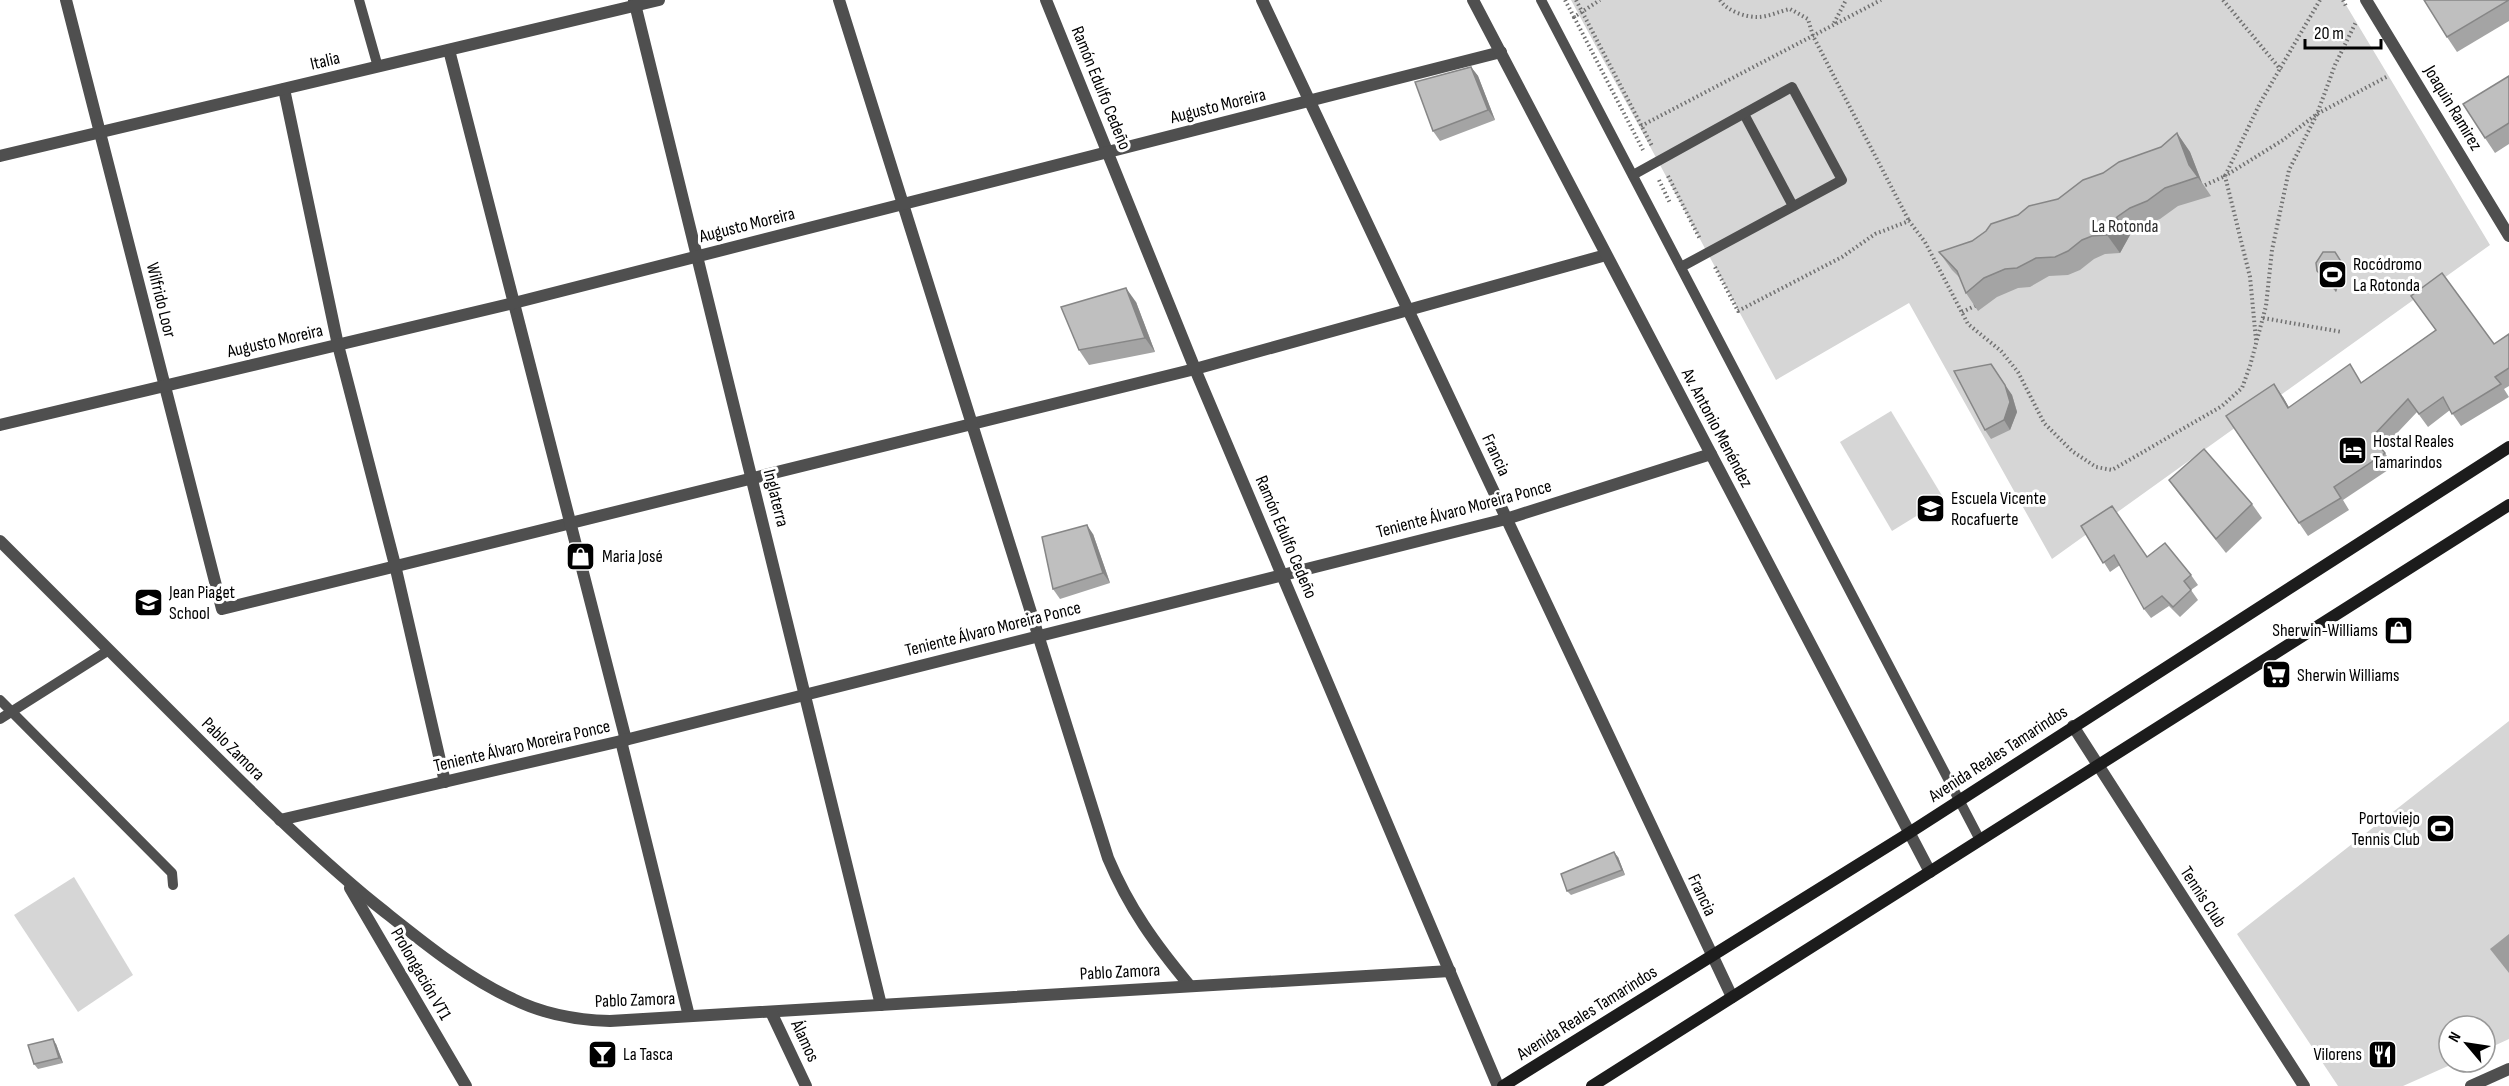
<svg xmlns="http://www.w3.org/2000/svg" width="2509" height="1086" font-family="'Sofia Sans Condensed',sans-serif">
  <style>
    .green { fill: #d6d6d6 }
    .water { fill: #9d9d9d }
    .lines { fill: none; stroke-linecap: round; stroke-linejoin: round }
    .path { stroke: #717171; stroke-width: 4; stroke-dasharray: 1.5 3; stroke-linecap: butt }
    .service { stroke: #4f4f4f; stroke-width: 10 }
    .minor { stroke: #4f4f4f; stroke-width: 12 }
    .tertiary { stroke: #4f4f4f; stroke-width: 12 }
    .secondary { stroke: #1c1c1c; stroke-width: 12 }
    .wall { fill: #a4a4a4 }
    .shaded-wall { fill: #868686 }
    .building { fill: #bfbfbf; stroke: #868686; stroke-width: 1.5 }
    .labels { text-anchor: middle; dominant-baseline: central; stroke-width: 6; stroke-linejoin: round; paint-order: stroke }
    .street-label { font-size: 18px; fill: #000; stroke: #fff }
    .park-label { font-size: 18px; fill: #2d2d2d; stroke: #fff }
    .poi-label { font-size: 18px; fill: #000; stroke: #fff; text-anchor: start }
  </style>
  <rect width="100%" height="100%" fill="#fff"/>
  <g class="green">
    <polygon points="1571,0 2343,0 2490,245 2052,559 1909,303 1776,380"/>
    <polygon points="1891,411 1944,499 1892,531 1840,442"/>
    <polygon points="2509,721 2509,1039 2485,1050 2485,1026 2449,1026 2449,1062 2457,1062 2403,1086 2338,1086 2237,934"/>
    <polygon points="74,877 133,975 78,1012 14,915"/>
  </g>
  <polygon class="water" points="2509,934 2509,973 2490,949"/>
  <g class="lines">
    <g class="path">
      <polyline points="1565,0 1574,17 1600,0"/>
      <polyline points="1576,0 1652,146"/>
      <path d="M1720,0C1727,11 1745,17 1758,17C1768,17 1780,11 1790,9L1808,19L1813,36L1909,221"/>
      <polyline points="2223,0 2281,70"/>
      <polyline points="2343,0 2347,8"/>
      <polyline points="1574,17 1643,150"/>
      <polyline points="1834,23 1846,0"/>
      <polyline points="1641,126 1881,0"/>
      <polyline points="1668,176 1700,239"/>
      <polyline points="1659,180 1670,203"/>
      <polyline points="2201,187 2225,176 2260,103 2320,0"/>
      <polyline points="1715,267 1738,311 1842,257 1875,234 1909,221 1925,242 1968,324 2001,351 2018,372 2044,423 2072,451 2096,467 2112,470 2222,406 2242,388 2250,366 2266,306 2272,250 2289,170 2317,114 2335,65 2356,22"/>
      <polyline points="1962,312 1977,305"/>
      <polyline points="2263,318 2342,332"/>
      <polyline points="2256,340 2250,277 2225,176 2283,140 2317,114 2388,76"/>
    </g>
    <g class="service">
      <polyline points="359,0 378,67"/>
      <polyline points="1541,0 1980,840"/>
      <polyline points="1744,114 1793,206"/>
      <polyline points="1633,175 1792,87 1842,180 1681,267"/>
      <polyline points="0,700 172,873 173,885"/>
      <polyline points="0,719 109,650"/>
    </g>
    <g class="minor">
      <polyline points="66,0 222,609 1195,369 1606,255"/>
      <polyline points="634,0 881,1005"/>
      <path d="M839,0L1108,858C1129,908 1155,944 1190,986"/>
      <polyline points="1046,0 1195,369 1498,1086"/>
      <polyline points="1262,0 1732,997"/>
      <polyline points="2366,0 2509,236"/>
      <polyline points="449,50 626,740 621,741 689,1016"/>
      <polyline points="284,89 338,345 395,565 445,782"/>
      <polyline points="0,156 659,0"/>
      <polyline points="0,425 514,303 1501,52"/>
      <path d="M0,541C61,602 122,663 183,724C245,786 307,848 375,904C418,938 463,976 513,999C543,1014 577,1020 610,1021L1450,971"/>
      <polyline points="2073,726 2304,1086"/>
      <polyline points="280,820 621,741 1506,519 1711,454"/>
      <polyline points="350,888 466,1086"/>
      <polyline points="771,1012 806,1086"/>
      <polyline points="2471,1086 2509,1069"/>
    </g>
    <polyline class="tertiary" points="1473,0 1930,872"/>
    <g class="secondary">
      <polyline points="1503,1086 1909,833 2509,447"/>
      <polyline points="1592,1086 2509,505"/>
    </g>
  </g>
  <g class="wall">
    <polygon points="2509,0 2509,21 2457,52 2447,37"/>
    <polygon points="1471,67 1478,76 1495,120 1440,141 1433,131"/>
    <polygon points="2509,76 2509,144 2495,153 2485,138"/>
    <polygon points="2177,133 2190,152 2202,183 2211,196 2178,206 2160,219 2143,226 2130,235 2120,253 2105,254 2094,259 2080,270 2068,275 2049,276 2030,287 2018,288 1997,297 1978,311 1966,293 1960,278 1952,270 1939,252 1972,241 2018,215 2058,199 2103,173 2161,147"/>
    <polygon points="2345,268 2336,292 2321,276 2317,271"/>
    <polygon points="2411,296 2494,344 2509,334 2509,386 2504,389 2509,397 2461,426 2450,410 2428,427 2417,412 2382,449 2394,466 2343,500 2349,510 2308,536 2226,416 2283,397 2289,408 2362,382 2436,330"/>
    <polygon points="1136,302 1155,352 1089,365 1079,350"/>
    <polygon points="1991,364 2012,395 2017,412 2010,430 1991,439 1985,430"/>
    <polygon points="2169,480 2252,504 2262,518 2226,553 2179,494"/>
    <polygon points="2081,526 2147,557 2191,575 2198,585 2191,590 2198,600 2180,617 2169,606 2151,618 2144,609 2120,565 2110,572"/>
    <polygon points="1093,534 1110,583 1060,599 1053,589"/>
    <polygon points="1618,857 1625,875 1571,895 1567,891"/>
    <polygon points="56,1044 63,1063 38,1069 34,1064"/>
  </g>
  <g class="shaded-wall">
    <polygon points="1471,67 1478,76 1495,120 1488,110"/>
    <polygon points="2177,133 2190,152 2202,183 2211,196 2189,165"/>
    <polygon points="2117,217 2130,235 2120,253 2107,235"/>
    <polygon points="2335,252 2345,268 2336,292 2333,287"/>
    <polygon points="1126,288 1136,302 1155,352 1145,338"/>
    <polygon points="2274,384 2283,397 2297,421 2288,408"/>
    <polygon points="2005,385 2012,395 2017,412 2010,430 2004,420"/>
    <polygon points="1087,525 1093,534 1110,583 1103,573"/>
    <polygon points="1614,852 1618,857 1625,875 1622,870"/>
    <polygon points="53,1039 56,1044 63,1063 59,1058"/>
  </g>
  <g class="building">
    <polygon points="2424,0 2509,0 2447,37"/>
    <polygon points="1471,67 1488,110 1433,131 1415,82"/>
    <polygon points="2509,76 2509,123 2485,138 2463,104"/>
    <polygon points="2177,133 2189,165 2198,177 2165,188 2147,201 2130,208 2117,217 2107,235 2092,236 2082,240 2068,251 2055,257 2036,258 2017,268 2005,269 1984,278 1966,293 1957,271 1939,252 1972,241 1986,231 1991,224 2018,215 2029,206 2058,199 2083,180 2103,173 2119,162 2161,147"/>
    <polygon points="2323,252 2335,252 2342,263 2333,287 2317,271 2316,263"/>
    <polygon points="2442,273 2494,344 2509,334 2509,368 2495,377 2501,384 2452,414 2443,397 2419,414 2408,399 2372,437 2385,453 2334,487 2341,498 2299,523 2226,416 2274,384 2288,408 2350,364 2361,383 2436,330 2411,296"/>
    <polygon points="1126,288 1145,338 1079,350 1061,307"/>
    <polygon points="1991,364 2005,385 2010,402 2004,420 1985,430 1954,371"/>
    <polygon points="2204,449 2252,504 2216,539 2169,480"/>
    <polygon points="2112,506 2147,557 2165,543 2191,575 2184,581 2191,590 2173,607 2162,596 2144,609 2114,555 2103,563 2081,526"/>
    <polygon points="1087,525 1103,573 1053,589 1042,537"/>
    <polygon points="1614,852 1622,870 1567,891 1561,874"/>
    <polygon points="53,1039 59,1058 34,1064 28,1045"/>
  </g>
  <defs>
    <symbol id="stadium-square" viewBox="-11 -11 22 22"><rect x="-9" y="-9" width="18" height="18" rx="4" fill="#000" stroke="#fff"/><path d="M0-5a6.5 5 0 1 0 0 10a6.5 5 0 1 0 0-10ZM-3.5-1.8h7v3.6h-7Z" fill="#fff"/></symbol>
    <symbol id="hotel-square" viewBox="-11 -11 22 22"><rect x="-9" y="-9" width="18" height="18" rx="4" fill="#000" stroke="#fff"/><path d="M-6-4.5h1.5V1H6V5H4.5V3h-9V5H-6ZM-4 0a1.8 1.8 0 1 1 3.6 0ZM.5 0V-2.5h3Q6-2.5 6 0Z" fill="#fff"/></symbol>
    <symbol id="school-square" viewBox="-11 -11 22 22"><rect x="-9" y="-9" width="18" height="18" rx="4" fill="#000" stroke="#fff"/><path d="M0-5L7-2L0 1L-7-2ZM-4 1L0 2.5L4 1V4Q0 6-4 4Z" fill="#fff"/></symbol>
    <symbol id="shop-square" viewBox="-11 -11 22 22"><rect x="-9" y="-9" width="18" height="18" rx="4" fill="#000" stroke="#fff"/><path d="M-5-2.5h2.3a2.7 3.5 0 0 1 5.4 0H5L5.5 6h-11ZM-1.5-2.5h3a1.5 2.3 0 0 0-3 0Z" fill="#fff"/></symbol>
    <symbol id="supermarket-square" viewBox="-11 -11 22 22"><rect x="-9" y="-9" width="18" height="18" rx="4" fill="#000" stroke="#fff"/><path d="M-6-5.5h2.5l.6 2H6L4.5 2H-2.5L-4.4-4H-6ZM-1.5 3.2a1.3 1.3 0 1 0 .1 0ZM3 3.2a1.3 1.3 0 1 0 .1 0Z" fill="#fff"/></symbol>
    <symbol id="bar-square" viewBox="-11 -11 22 22"><rect x="-9" y="-9" width="18" height="18" rx="4" fill="#000" stroke="#fff"/><path d="M-6-5H6L.8 .8V4.5H3.5V6h-7V4.5H-.8V.8Z" fill="#fff"/></symbol>
    <symbol id="restaurant-square" viewBox="-11 -11 22 22"><rect x="-9" y="-9" width="18" height="18" rx="4" fill="#000" stroke="#fff"/><path d="M-5-6h1v4h1v-4h1v4h1v-4h1v5L-1.5 .5V6h-2V.5L-5-1ZM5-6V6H3V1.5H1.5Q1.5-4 5-6Z" fill="#fff"/></symbol>
  </defs>
  <g fill-rule="evenodd">
    <use href="#stadium-square" x="2316" y="258" width="33" height="33"/>
    <use href="#hotel-square" x="2336" y="434" width="33" height="33"/>
    <use href="#school-square" x="1914" y="492" width="33" height="33"/>
    <use href="#shop-square" x="564" y="540" width="33" height="33"/>
    <use href="#school-square" x="132" y="586" width="33" height="33"/>
    <use href="#shop-square" x="2382" y="614" width="33" height="33"/>
    <use href="#supermarket-square" x="2260" y="658" width="33" height="33"/>
    <use href="#stadium-square" x="2424" y="812" width="33" height="33"/>
    <use href="#bar-square" x="586" y="1038" width="33" height="33"/>
    <use href="#restaurant-square" x="2366" y="1038" width="33" height="33"/>
  </g>
  <g class="labels">
    <g class="street-label">
      <text transform="translate(325 61) rotate(-13)">Italia</text>
      <text transform="translate(1101 88) rotate(68)">Ramón Edulfo Cedeño</text>
      <text transform="translate(1218 106) rotate(-14)">Augusto Moreira</text>
      <text transform="translate(2453 108) rotate(59)">Joaquin Ramirez</text>
      <text transform="translate(747 225) rotate(-14)">Augusto Moreira</text>
      <text transform="translate(161 300) rotate(76)">Wilfrido Loor</text>
      <text transform="translate(275 341) rotate(-13)">Augusto Moreira</text>
      <text transform="translate(1717 428) rotate(62)">Av. Antonio Menéndez</text>
      <text transform="translate(1496 455) rotate(65)">Francia</text>
      <text transform="translate(776 498) rotate(76)">Inglaterra</text>
      <text transform="translate(1464 509) rotate(-15)">Teniente Álvaro Moreira Ponce</text>
      <text transform="translate(1286 537) rotate(67)">Ramón Edulfo Cedeño</text>
      <text transform="translate(993 629) rotate(-14)">Teniente Álvaro Moreira Ponce</text>
      <text transform="translate(522 746) rotate(-13)">Teniente Álvaro Moreira Ponce</text>
      <text transform="translate(233 749) rotate(45)">Pablo Zamora</text>
      <text transform="translate(1998 754) rotate(-33)">Avenida Reales Tamarindos</text>
      <text transform="translate(1702 895) rotate(65)">Francia</text>
      <text transform="translate(2203 897) rotate(57)">Tennis Club</text>
      <text transform="translate(1120 972) rotate(-3)">Pablo Zamora</text>
      <text transform="translate(421 974) rotate(60)">Prolongación VT1</text>
      <text transform="translate(635 1000) rotate(-2)">Pablo Zamora</text>
      <text transform="translate(1587 1013) rotate(-32)">Avenida Reales Tamarindos</text>
      <text transform="translate(805 1041) rotate(65)">Álamos</text>
    </g>
    <g class="park-label">
      <text x="2125" y="226">La Rotonda</text>
    </g>
    <g class="poi-label">
      <text x="2353" y="264">Rocódromo<tspan x="2353" dy="21">La Rotonda</tspan></text>
      <text x="2373" y="441">Hostal Reales<tspan x="2373" dy="21">Tamarindos</tspan></text>
      <text x="1951" y="498">Escuela Vicente<tspan x="1951" dy="21">Rocafuerte</tspan></text>
      <text x="602" y="556">Maria José</text>
      <text x="169" y="592">Jean Piaget<tspan x="169" dy="21">School</tspan></text>
      <text x="2378" y="630" text-anchor="end">Sherwin-Williams</text>
      <text x="2297" y="675">Sherwin Williams</text>
      <text x="2420" y="818" text-anchor="end">Portoviejo<tspan x="2420" dy="21">Tennis Club</tspan></text>
      <text x="623" y="1054">La Tasca</text>
      <text x="2362" y="1054" text-anchor="end">Vilorens</text>
    </g>
  </g>
  <g transform="translate(2467 1044) rotate(299)"><circle r="28" fill="#ffffff" stroke="#999999" stroke-width="1.5"/>
  <path d="M0-4.5L10 22L0 15L-10 22Z" fill="#000000"/>
  <text y="-9" font-size="16" font-weight="bold" text-anchor="middle" fill="#000000">N</text>
  </g>
  <path d="M2305 39v9h76v-9" fill="none" stroke="#000000" stroke-width="3"/>
  <text x="2314" y="39" font-size="18" fill="#000000" stroke="#ffffff" stroke-width="4.5" paint-order="stroke">20 m</text>
</svg>
